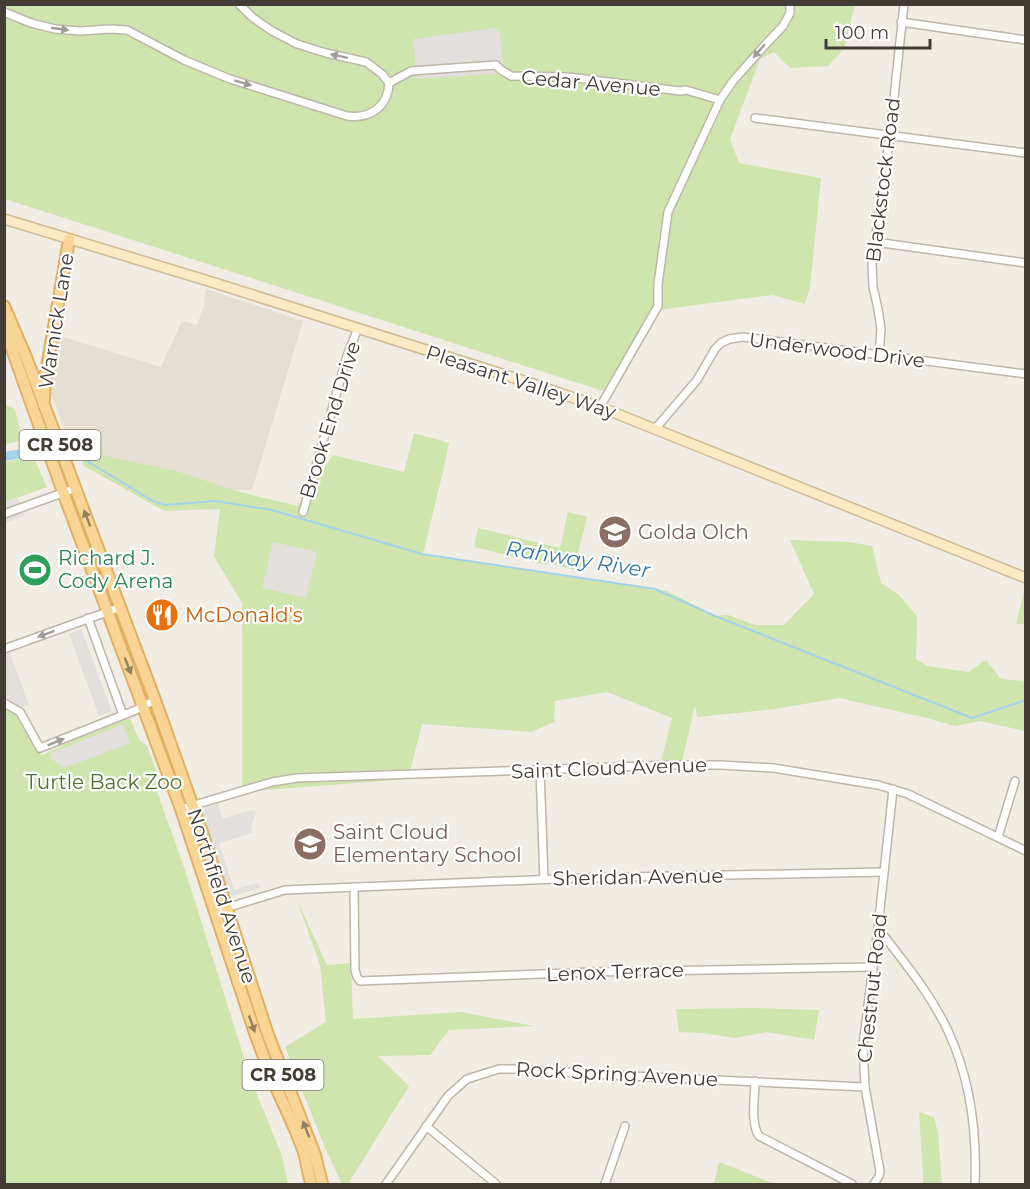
<svg xmlns="http://www.w3.org/2000/svg" width="1030" height="1189" font-family="Montserrat,sans-serif">
  <style>
    .residential { fill: #e5ded3 }
    .green { fill: #d0e4ae }
    .parking { fill: #e2dfdc }
    .water { fill: #a3d3ec }
    .lines { fill: none; stroke-linecap: round; stroke-linejoin: round }
    .stream { stroke: #a3d3ec; stroke-width: 2 }
    .minor-casing { stroke: #bfb6aa; stroke-width: 10 }
    .secondary-casing { stroke: #cfbc96; stroke-width: 12 }
    .primary-casing { stroke: #ddb166; stroke-width: 14 }
    .minor { stroke: #fff; stroke-width: 7 }
    .secondary { stroke: #fceac4; stroke-width: 9 }
    .primary { stroke: #f9d595; stroke-width: 10 }
    .oneway { fill: #a19e9a }
    .oneway2 { fill: #958160 }
    .labels { text-anchor: middle; dominant-baseline: central; stroke-width: 4.5; stroke-linejoin: round; paint-order: stroke }
    .shield { fill: #fff; stroke: #7b7671; stroke-width: 1.5 }
    .shield-label { font-size: 18px; font-weight: bold; fill: #433c34 }
    .street-label { font-size: 20px; fill: #433c34; stroke: #fff }
    .education-label { font-size: 20px; fill: #785e54; stroke: #fff; text-anchor: start }
    .leisure-label { font-size: 20px; fill: #27864d; stroke: #fff; text-anchor: start }
    .food-label { font-size: 20px; fill: #c56008; stroke: #fff; text-anchor: start }
    .park-label { font-size: 20px; fill: #4b712b; stroke: #fff }
    .water-label { font-size: 21px; font-style: italic; fill: #327aa1; stroke: #fff }
  </style>
  <rect width="100%" height="100%" fill="#f1ece4"/>
  <polygon class="residential" points="206,289 303,321 252,490 209,490 70,445 51,393 60,336 161,367 182,321 197,325 204,306"/>
  <g class="green">
    <polygon points="4,5 855,5 844,49 828,66 790,68 774,52 760,59 730,139 739,163 821,178 810,287 805,304 772,295 658,310 603,391 5,199"/>
    <polygon points="5,405 15,409 22,440 5,445"/>
    <polygon points="414,433 449,443 444,467 423,554 667,591 715,616 728,615 755,625 784,625 814,594 790,540 849,542 872,546 881,583 898,594 917,616 916,659 927,666 968,672 986,660 1001,679 1025,681 1025,731 980,721 955,726 927,718 839,698 775,709 697,717 695,705 682,762 661,762 672,718 607,692 555,701 554,722 531,732 422,724 408,779 242,792 242,603 214,556 220,509 164,511 84,466 78,450 175,471 240,492 298,506 333,455 404,472"/>
    <polygon points="33,456 47,487 5,502 5,462"/>
    <polygon points="568,512 587,517 578,553 588,556 585,569 580,571 548,563 547,565 474,547 478,528 560,548"/>
    <polygon points="1024,591 1026,592 1025,624 1016,624"/>
    <polygon points="5,709 17,716 37,751 42,755 89,733 130,718 139,740 147,746 159,778 155,786 186,873 251,1080 282,1156 288,1184 5,1184"/>
    <polygon points="297,900 327,965 351,963 353,1019 461,1012 534,1026 449,1030 430,1055 378,1056 409,1086 348,1184 342,1184 325,1148 285,1047 326,1022 320,965"/>
    <polygon points="753,1008 819,1010 814,1040 767,1032 735,1038 701,1033 679,1032 676,1009"/>
    <polygon points="919,1112 934,1117 938,1133 942,1184 923,1184 923,1174"/>
    <polygon points="719,1162 775,1184 714,1184"/>
  </g>
  <g class="parking">
    <polygon points="494,28 500,32 503,65 495,74 417,79 413,39"/>
    <polygon points="18,498 24,516 5,523 5,502"/>
    <polygon points="273,542 317,552 306,598 262,588"/>
    <polygon points="81,629 112,711 99,716 69,634"/>
    <polygon points="8,648 29,705 16,709 5,703 5,649"/>
    <polygon points="123,724 130,743 64,768 50,758 51,753"/>
    <polygon points="218,804 222,818 208,823 252,810 256,812 251,826 252,833 219,843 234,890 258,883 260,888 233,896 229,893 207,824 206,824 202,813 205,808"/>
  </g>
  <polygon class="water" points="15,450 38,450 39,455 5,461 5,452"/>
  <g class="lines">
    <polyline class="stream" points="82,458 153,501 165,505 215,501 272,510 422,554 655,589 715,616 972,718 1026,700"/>
    <defs>
      <g id="minor">
        <polyline points="239,4 252,17 272,31 297,44 326,53 366,62 382,74 389,83"/>
        <path d="M4,12L31,23L55,29L81,31L110,29L127,30L184,60L230,79L347,116C370,119 388,107 389,83L411,71L496,65L501,70L511,76L568,77L680,91L686,90L720,100"/>
        <polyline points="901,22 1026,40"/>
        <polyline points="755,118 1026,153"/>
        <polyline points="875,242 1026,263"/>
        <polyline points="879,355 881,329 878,309 873,287 872,263 890,135 904,4"/>
        <polyline points="600,407 658,306 658,284 668,212 720,100 733,81 765,45 783,26 790,13 790,4"/>
        <polyline points="655,429 697,380 715,349 721,343 729,339 743,337 1026,374"/>
        <polyline points="303,512 347,356 358,328"/>
        <polyline points="4,514 76,488"/>
        <polyline points="88,618 123,715"/>
        <polyline points="4,649 121,607"/>
        <polyline points="4,703 20,712 40,748 136,710 155,700"/>
        <polyline points="540,770 544,879"/>
        <polyline points="181,809 272,782 297,778 673,765 720,765 773,768 878,785 908,794 1026,851"/>
        <polyline points="998,837 1015,781"/>
        <polyline points="354,887 355,970 357,977 360,981 595,972 873,967"/>
        <polyline points="216,911 285,890 579,878 883,872"/>
        <path d="M878,928C903,961 931,994 948,1031C971,1080 977,1132 975,1184"/>
        <path d="M755,1081C755,1097 750,1123 759,1136L852,1184"/>
        <polyline points="426,1126 496,1184"/>
        <polyline points="386,1184 448,1096 467,1079 499,1069 518,1069 610,1075 865,1087"/>
        <polyline points="605,1184 625,1126"/>
        <polyline points="874,1184 879,1176 880,1171 865,1087 863,1045 878,928 893,789"/>
      </g>
      <polyline id="secondary" points="4,219 215,283 530,383 600,407 1026,578"/>
      <g id="primary">
        <polyline points="4,306 26,357 155,700 203,835 267,1032 315,1155 322,1184"/>
        <polyline points="4,327 63,492 181,809 256,1036 271,1076 294,1127 304,1152 311,1184"/>
        <polyline points="44,400 45,379 69,240"/>
      </g>
    </defs>
    <use href="#minor" class="minor-casing"/>
    <use href="#secondary" class="secondary-casing"/>
    <use href="#primary" class="primary-casing"/>
    <use href="#minor" class="minor"/>
    <use href="#secondary" class="secondary"/>
    <use href="#primary" class="primary"/>
  </g>
  <defs><path id="oneway-solid" d="M-6-.8H1V-3.2L6.5 0L1 3.2V.8H-6Z" transform="scale(1.5)"/></defs>
  <g class="oneway">
    <use href="#oneway-solid" transform="translate(60 29) rotate(8)"/>
    <use href="#oneway-solid" transform="translate(759 51) rotate(131)"/>
    <use href="#oneway-solid" transform="translate(339 56) rotate(-168)"/>
    <use href="#oneway-solid" transform="translate(243 83) rotate(17)"/>
    <use href="#oneway-solid" transform="translate(46 634) rotate(160)"/>
    <use href="#oneway-solid" transform="translate(56 742) rotate(-22)"/>
  </g>
  <g class="oneway2">
    <use href="#oneway-solid" transform="translate(87 518) rotate(-111)"/>
    <use href="#oneway-solid" transform="translate(128 666) rotate(69)"/>
    <use href="#oneway-solid" transform="translate(252 1024) rotate(71)"/>
    <use href="#oneway-solid" transform="translate(306 1129) rotate(-111)"/>
  </g>
  <defs>
    <symbol id="school-disc" viewBox="-11 -11 22 22"><circle r="9.5" fill="#8d6e63" stroke="#fff"/><path d="M0-5L7-2L0 1L-7-2ZM-4 1L0 2.5L4 1V4Q0 6-4 4Z" fill="#fff"/></symbol>
    <symbol id="stadium-disc" viewBox="-11 -11 22 22"><circle r="9.5" fill="#2e9e5b" stroke="#fff"/><path d="M0-5a6.5 5 0 1 0 0 10a6.5 5 0 1 0 0-10ZM-3.5-1.8h7v3.6h-7Z" fill="#fff"/></symbol>
    <symbol id="restaurant-disc" viewBox="-11 -11 22 22"><circle r="9.5" fill="#e8710a" stroke="#fff"/><path d="M-5-6h1v4h1v-4h1v4h1v-4h1v5L-1.5 .5V6h-2V.5L-5-1ZM5-6V6H3V1.5H1.5Q1.5-4 5-6Z" fill="#fff"/></symbol>
  </defs>
  <g fill-rule="evenodd">
    <use href="#school-disc" x="596" y="513" width="38" height="38"/>
    <use href="#stadium-disc" x="16" y="551" width="38" height="38"/>
    <use href="#restaurant-disc" x="143" y="596" width="38" height="38"/>
    <use href="#school-disc" x="291" y="825" width="38" height="38"/>
  </g>
  <g class="labels">
    <g class="shield">
      <rect x="19.5" y="430" width="81" height="30" rx="4.5"/>
      <rect x="242.5" y="1060" width="81" height="30" rx="4.5"/>
    </g>
    <g class="shield-label">
      <text x="60" y="445">CR 508</text>
      <text x="283" y="1075">CR 508</text>
    </g>
    <g class="street-label">
      <text transform="translate(591 83) rotate(5)">Cedar Avenue</text>
      <text transform="translate(883 180) rotate(-83)">Blackstock Road</text>
      <text transform="translate(56 321) rotate(-81)">Warnick Lane</text>
      <text transform="translate(837 350) rotate(7)">Underwood Drive</text>
      <text transform="translate(521 382) rotate(18)">Pleasant Valley Way</text>
      <text transform="translate(330 420) rotate(-73)">Brook End Drive</text>
      <text transform="translate(609 768) rotate(-2)">Saint Cloud Avenue</text>
      <text transform="translate(638 877) rotate(-1)">Sheridan Avenue</text>
      <text transform="translate(222 896) rotate(72)">Northfield Avenue</text>
      <text transform="translate(615 972) rotate(-2)">Lenox Terrace</text>
      <text transform="translate(872 988) rotate(-84)">Chestnut Road</text>
      <text transform="translate(617 1074) rotate(3)">Rock Spring Avenue</text>
    </g>
    <g class="education-label">
      <text x="638" y="532">Golda Olch</text>
      <text x="333" y="832">Saint Cloud<tspan x="333" dy="23">Elementary School</tspan></text>
    </g>
    <g class="leisure-label">
      <text x="58" y="558">Richard J.<tspan x="58" dy="23">Cody Arena</tspan></text>
    </g>
    <g class="food-label">
      <text x="185" y="615">McDonald's</text>
    </g>
    <g class="park-label">
      <text x="104" y="782">Turtle Back Zoo</text>
    </g>
    <g class="water-label">
      <text transform="translate(578 559) rotate(9)">Rahway River</text>
    </g>
  </g>
  <rect width="1030" height="1189" fill="none" stroke="#433c34" stroke-width="12"/>
  <path d="M826 39v9h104v-9" fill="none" stroke="#433c34" stroke-width="3"/>
  <text x="835" y="39" font-size="18" fill="#433c34" stroke="#ffffff" stroke-width="4.5" paint-order="stroke">100 m</text>
</svg>
